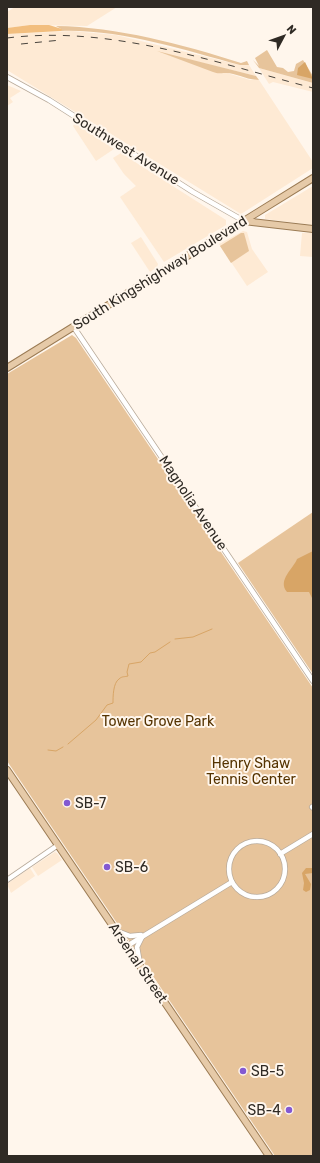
<svg xmlns="http://www.w3.org/2000/svg" width="320" height="1163" font-family="Rubik,sans-serif">
  <style>
    .built { fill: #feead4 }
    .green { fill: #e7c49b }
    .forest { fill: #f2be7e }
    .water { fill: #d8a566 }
    .lines { fill: none; stroke-linecap: round; stroke-linejoin: round }
    .stream { stroke: #d8a566; stroke-width: 1 }
    .minor-casing { stroke: #b9ab9b; stroke-width: 6 }
    .major-casing { stroke: #9b7b54; stroke-width: 8 }
    .minor { stroke: #fff; stroke-width: 4.5 }
    .major { stroke: #e6caa8; stroke-width: 6 }
    .rail { stroke: #49443d; stroke-width: 1; stroke-dasharray: 7 7; stroke-linecap: butt }
    .poi-dot { fill: #8359d2; stroke: #fff6ec; stroke-width: 1.5 }
    .labels { text-anchor: middle; dominant-baseline: central; stroke-width: 4; stroke-linejoin: round; paint-order: stroke }
    .street-label { font-size: 14px; fill: #2f2a24; stroke: #fff6ec }
    .park-label { font-size: 14px; fill: #530; stroke: #fff6ec }
    .poi-label { font-size: 14px; fill: #2f2a24; stroke: #fff6ec; text-anchor: start }
  </style>
  <rect width="100%" height="100%" fill="#fff6ec"/>
  <g class="built">
    <polygon points="15,7 117,7 87,26 30,25 7,28 7,12"/>
    <polygon points="72,31 116,35 240,65 249,65 256,76 162,53 250,80 259,80 313,162 313,168 241,214 7,70 7,34"/>
    <polygon points="259,68 313,83 313,92 273,82 269,84"/>
    <polygon points="7,85 21,91 10,98 13,102 7,106"/>
    <polygon points="75,123 76,124 114,149 96,161 73,126"/>
    <polygon points="121,153 226,220 226,225 164,262 120,197 136,186 124,174 113,158"/>
    <polygon points="313,186 313,225 265,219 265,215"/>
    <polygon points="243,231 247,232 252,249 268,272 247,286 219,244"/>
    <polygon points="302,233 313,233 313,257 300,256"/>
    <polygon points="141,237 158,264 157,267 150,272 131,243"/>
    <polygon points="55,852 57,853 62,860 38,876 32,867"/>
    <polygon points="30,868 35,876 11,893 7,884"/>
  </g>
  <g class="green">
    <path d="M56,26C118,27 181,44 241,63L247,61L249,65H240C183,50 121,29 61,31V29Z"/>
    <polygon points="267,50 277,67 283,68 288,72 294,71 296,64 303,60 313,76 313,83 259,68 253,60 259,66 255,58"/>
    <path d="M157,51L256,76L259,80C247,80 234,72 225,73C220,73 218,74 213,72Z"/>
    <polygon points="241,233 244,233 249,251 231,263 220,246"/>
    <polygon points="72,335 76,338 313,688 313,1156 275,1156 7,761 7,374"/>
    <polygon points="313,512 313,674 238,563"/>
  </g>
  <polygon class="forest" points="30,25 49,25 62,29 61,31 7,34 7,28"/>
  <g class="water">
    <polygon points="305,62 313,79 297,75 298,68"/>
    <path d="M313,551V600L309,592H287C277,580 294,568 297,559Z"/>
    <polygon points="306,868 313,868 313,873 305,874 311,884 310,890 306,892 303,890 304,883 302,873"/>
  </g>
  <g class="lines">
    <g class="stream">
      <polyline points="175,639 193,637 212,629"/>
      <path d="M68,744L96,720L107,705L113,703C113,697 113,683 119,679C122,676 125,677 128,676L127,672L129,664L141,662L150,653L155,652L170,642"/>
      <polyline points="48,750 56,751 63,747"/>
    </g>
    <defs>
      <g id="minor">
        <polyline points="7,77 49,100 193,192 244,221"/>
        <polyline points="73,326 313,681"/>
        <polyline points="312,807 313,808"/>
        <circle cx="257" cy="869" r="28"/>
        <polyline points="280,854 313,834"/>
        <polyline points="7,880 58,845"/>
        <polyline points="117,931 130,936 141,935"/>
        <polyline points="127,946 232,882"/>
        <polyline points="140,964 137,947 142,937"/>
      </g>
      <g id="major">
        <polyline points="244,221 313,229"/>
        <polyline points="7,368 313,178"/>
        <polyline points="7,770 269,1156"/>
      </g>
    </defs>
    <use href="#minor" class="minor-casing"/>
    <use href="#major" class="major-casing"/>
    <use href="#minor" class="minor"/>
    <use href="#major" class="major"/>
    <g class="rail">
      <path d="M7,38C111,25 213,62 313,88"/>
      <polyline points="21,44 61,40"/>
    </g>
  </g>
  <g class="poi-dot">
    <circle cx="67" cy="803" r="4"/>
    <circle cx="107" cy="867" r="4"/>
    <circle cx="243" cy="1071" r="4"/>
    <circle cx="289" cy="1110" r="4"/>
  </g>
  <g class="labels">
    <g class="street-label">
      <text transform="translate(126 149) rotate(32)">Southwest Avenue</text>
      <text transform="translate(160 273) rotate(-32)">South Kingshighway Boulevard</text>
      <text transform="translate(193 503) rotate(56)">Magnolia Avenue</text>
      <text transform="translate(138 963) rotate(56)">Arsenal Street</text>
    </g>
    <g class="park-label">
      <text x="158" y="721">Tower Grove Park</text>
      <text x="251" y="763">Henry Shaw<tspan x="251" dy="16">Tennis Center</tspan></text>
    </g>
    <g class="poi-label">
      <text x="75" y="803">SB-7</text>
      <text x="115" y="867">SB-6</text>
      <text x="251" y="1071">SB-5</text>
      <text x="281" y="1110" text-anchor="end">SB-4</text>
    </g>
  </g>
  <rect width="320" height="1163" fill="none" stroke="#2f2a24" stroke-width="16"/>
  <g transform="translate(284 36) rotate(49)" stroke="#fff6ec" stroke-width="3" paint-order="stroke">
  <path d="M0-3L7 15L0 10L-7 15Z" fill="#2f2a24"/>
  <text y="-6" font-size="11" font-weight="bold" text-anchor="middle" fill="#2f2a24">N</text>
  </g>
</svg>
